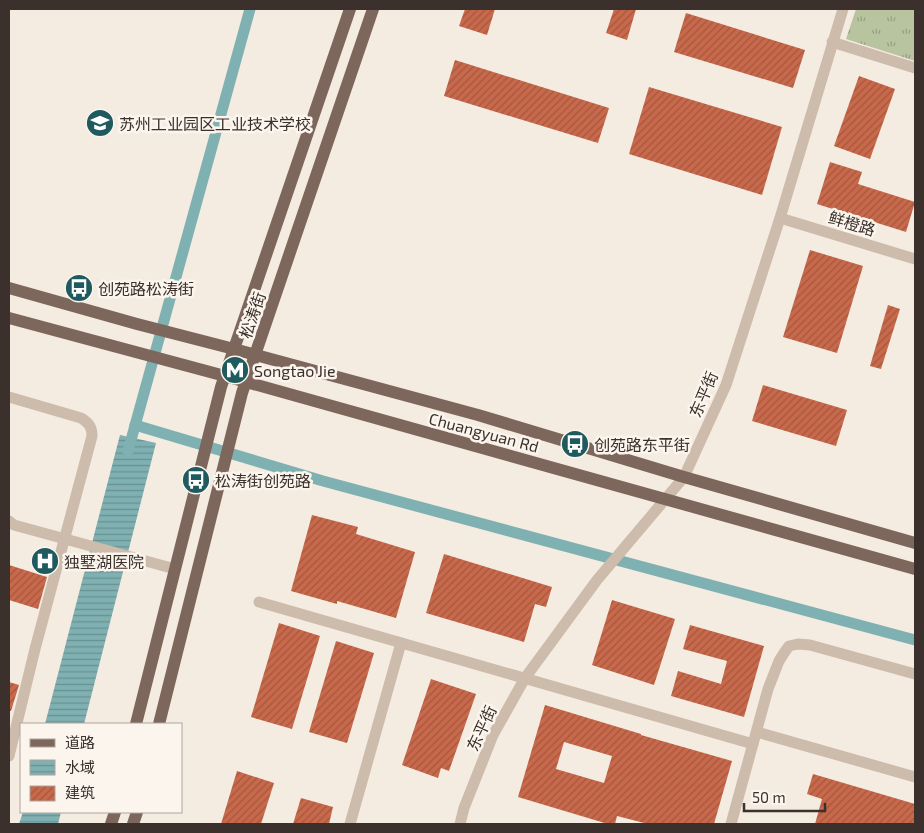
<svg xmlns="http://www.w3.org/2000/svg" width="924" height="833" font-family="'Exo 2','Noto Sans SC',sans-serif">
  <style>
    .grass { fill: url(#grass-tufts) }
    .water { fill: url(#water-rules) }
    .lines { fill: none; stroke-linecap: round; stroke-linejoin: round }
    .canal { stroke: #7fb0b2; stroke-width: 11 }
    .building { fill: url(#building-hatch); fill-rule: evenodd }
    .minor { stroke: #cdbbac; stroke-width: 11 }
    .major { stroke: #7d675c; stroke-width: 12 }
    .labels { text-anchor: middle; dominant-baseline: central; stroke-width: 5; stroke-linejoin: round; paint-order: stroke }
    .poi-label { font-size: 16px; fill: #3b302b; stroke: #fbf5ee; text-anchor: start }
    .street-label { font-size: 16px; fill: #3b302b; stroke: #fbf5ee }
  </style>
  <defs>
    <pattern id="grass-tufts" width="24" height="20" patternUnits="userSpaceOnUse" patternTransform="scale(1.25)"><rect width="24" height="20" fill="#b8c4a0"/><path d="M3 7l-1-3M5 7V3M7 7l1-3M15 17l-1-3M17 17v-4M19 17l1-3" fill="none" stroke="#97a083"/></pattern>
    <pattern id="water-rules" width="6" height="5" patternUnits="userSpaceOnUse" patternTransform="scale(1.25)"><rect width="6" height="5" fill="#7fb0b2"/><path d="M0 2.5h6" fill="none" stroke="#699091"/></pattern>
    <pattern id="building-hatch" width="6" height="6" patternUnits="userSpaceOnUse" patternTransform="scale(1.25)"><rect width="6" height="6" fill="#c8694b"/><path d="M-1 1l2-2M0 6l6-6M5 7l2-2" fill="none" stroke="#a4573f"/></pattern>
  </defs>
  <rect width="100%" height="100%" fill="#f4ebe1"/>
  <polygon class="grass" points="856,9 915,9 915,61 846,39"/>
  <g class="water">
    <polygon points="120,435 156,443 84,724 45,724"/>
    <polygon points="23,812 61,812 58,824 19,824"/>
  </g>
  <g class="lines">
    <g class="canal">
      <polyline points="135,425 323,481 915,640"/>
      <polyline points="128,451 250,9"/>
    </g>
  </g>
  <g class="building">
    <polygon points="465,9 495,9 487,35 459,26"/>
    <polygon points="614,9 636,9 627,40 606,33"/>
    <polygon points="686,13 805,50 793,88 674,52"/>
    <polygon points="455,60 609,108 598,143 444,96"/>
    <polygon points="859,76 895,89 870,159 834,146"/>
    <polygon points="649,87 782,127 762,195 629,154"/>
    <polygon points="830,162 862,172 858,184 915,202 906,232 817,204"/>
    <polygon points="810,250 863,266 837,353 783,337"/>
    <polygon points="888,305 900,309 881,369 870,366"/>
    <polygon points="763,385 847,410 836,446 752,421"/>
    <polygon points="312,515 358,527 356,534 415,552 396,618 337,601 337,604 291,591"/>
    <polygon points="444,554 552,587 546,607 535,604 524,642 426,613"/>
    <polygon points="9,565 47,577 38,609 9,600"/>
    <polygon points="612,600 675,619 654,685 592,665"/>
    <polygon points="279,623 320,636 292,729 251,717"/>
    <polygon points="690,625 764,646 744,717 671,696 678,671 721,684 727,661 683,649"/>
    <polygon points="336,641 374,653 347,743 309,732"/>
    <polygon points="431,679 476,694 449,771 441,768 438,778 402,765"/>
    <polygon points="9,682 19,685 11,711 9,711"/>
    <path d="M545,705L641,734V735L732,761L714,824H648L617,816L615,824H608L518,797ZM564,742L612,756L604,783L556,769Z"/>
    <polygon points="237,771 274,783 261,824 221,824"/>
    <polygon points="813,774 915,804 915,824 815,824 822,799 807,794"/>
    <polygon points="301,798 333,807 329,824 293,824"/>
  </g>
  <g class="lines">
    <g class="minor">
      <polyline points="832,42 915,68"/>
      <polyline points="780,218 915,259"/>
      <path d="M9,397L81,418C89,423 92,427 92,436L35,649L9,756"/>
      <polyline points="9,521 14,525 175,569"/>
      <polyline points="259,602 753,744"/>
      <polyline points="757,732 915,777"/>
      <polyline points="350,824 401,643"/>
      <polyline points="460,824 464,808 493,735 525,678 597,580 684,477 726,385 780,218 843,9"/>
      <polyline points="731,824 768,689 779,661 784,653 789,646 798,644 810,645 915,674"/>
    </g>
    <g class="major">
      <polyline points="9,288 137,324 234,349 478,415 684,477 915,543"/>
      <polyline points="9,318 225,376 915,569"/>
      <polyline points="136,724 221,387 350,9"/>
      <polyline points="159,724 242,393 373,9"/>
      <polyline points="111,824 115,812"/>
      <polyline points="133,824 137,812"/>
    </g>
  </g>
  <defs>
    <symbol id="school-disc" viewBox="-11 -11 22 22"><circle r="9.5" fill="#1f5a5e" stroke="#fbf5ee"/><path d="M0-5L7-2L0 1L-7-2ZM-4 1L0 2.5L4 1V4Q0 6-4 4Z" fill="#fff"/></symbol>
    <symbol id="bus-disc" viewBox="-11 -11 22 22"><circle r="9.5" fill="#1f5a5e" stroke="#fbf5ee"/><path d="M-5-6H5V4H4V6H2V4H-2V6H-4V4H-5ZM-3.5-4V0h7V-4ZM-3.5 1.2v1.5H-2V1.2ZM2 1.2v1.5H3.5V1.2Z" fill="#fff"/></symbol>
    <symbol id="metro-disc" viewBox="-11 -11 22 22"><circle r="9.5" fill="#1f5a5e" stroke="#fbf5ee"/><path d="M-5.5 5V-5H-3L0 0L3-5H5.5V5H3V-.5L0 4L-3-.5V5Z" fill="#fff"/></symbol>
    <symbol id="hospital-disc" viewBox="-11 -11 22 22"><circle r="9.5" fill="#1f5a5e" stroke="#fbf5ee"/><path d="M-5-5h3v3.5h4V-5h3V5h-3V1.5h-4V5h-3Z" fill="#fff"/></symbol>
  </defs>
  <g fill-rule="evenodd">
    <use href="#school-disc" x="84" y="107" width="32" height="32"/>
    <use href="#bus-disc" x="63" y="272" width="32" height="32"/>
    <use href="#metro-disc" x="219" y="354" width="32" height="32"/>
    <use href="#bus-disc" x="559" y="428" width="32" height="32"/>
    <use href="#bus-disc" x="180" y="464" width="32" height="32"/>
    <use href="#hospital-disc" x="29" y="545" width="32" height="32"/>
  </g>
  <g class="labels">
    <g class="poi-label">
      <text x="119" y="123">苏州工业园区工业技术学校</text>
      <text x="98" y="288">创苑路松涛街</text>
      <text x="254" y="370">Songtao Jie</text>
      <text x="594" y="444">创苑路东平街</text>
      <text x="215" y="480">松涛街创苑路</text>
      <text x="64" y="561">独墅湖医院</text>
    </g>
    <g class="street-label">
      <text transform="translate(852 223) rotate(17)">鲜橙路</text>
      <text transform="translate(252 315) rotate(-71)">松涛街</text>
      <text transform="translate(703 394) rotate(-67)">东平街</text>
      <text transform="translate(484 432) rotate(15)">Chuangyuan Rd</text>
      <text transform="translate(481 728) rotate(-65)">东平街</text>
    </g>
  </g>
  <rect width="924" height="833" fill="none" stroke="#3b302b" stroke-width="20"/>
  <rect x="20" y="723" width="162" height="90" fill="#fbf5ee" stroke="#aea6a0"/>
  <rect x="30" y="739" width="25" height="8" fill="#7d675c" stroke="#aea6a0"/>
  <text x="65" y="748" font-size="15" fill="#3b302b">道路</text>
  <rect x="30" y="760" width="25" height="15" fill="url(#water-rules)" stroke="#aea6a0"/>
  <text x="65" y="773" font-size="15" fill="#3b302b">水域</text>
  <rect x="30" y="786" width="25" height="15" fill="url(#building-hatch)" stroke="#aea6a0"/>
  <text x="65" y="798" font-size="15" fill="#3b302b">建筑</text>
  <path d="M744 803v8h81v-8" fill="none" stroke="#3b302b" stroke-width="2.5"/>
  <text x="752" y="803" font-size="15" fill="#3b302b" stroke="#fbf5ee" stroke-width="4" paint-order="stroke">50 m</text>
</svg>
